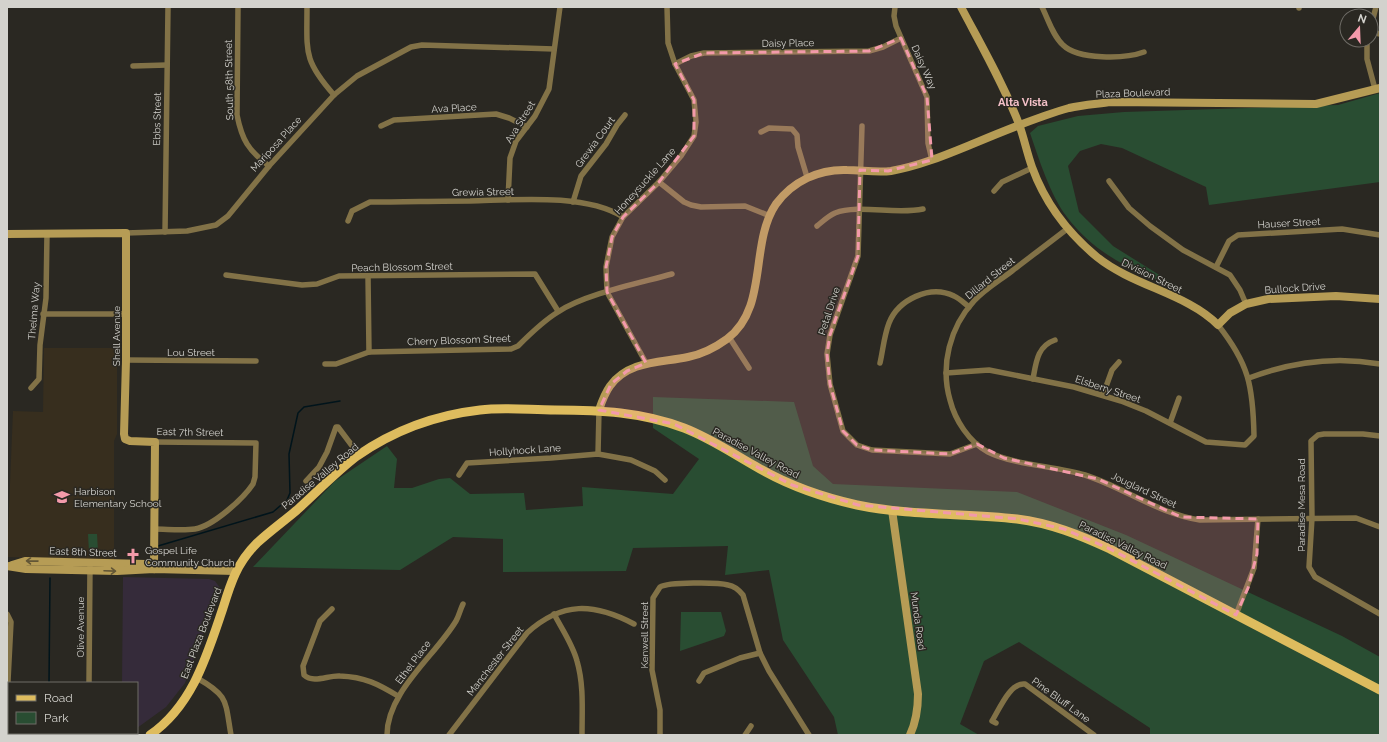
<svg xmlns="http://www.w3.org/2000/svg" width="1387" height="742" font-family="Raleway,sans-serif">
  <style>
    .commercial { fill: #352b3a }
    .education { fill: #372e1e }
    .green { fill: #294d32 }
    .lines { fill: none; stroke-linecap: round; stroke-linejoin: round }
    .stream { stroke: #00141b; stroke-width: 1.5 }
    .street { stroke: #827247; stroke-width: 5.5 }
    .secondary { stroke: #b69c55; stroke-width: 8 }
    .primary { stroke: #debc5e; stroke-width: 9 }
    .oneway { stroke: #625636 }
    .marked { fill: #f39aaa; fill-opacity: 0.2; stroke: #f39aaa; stroke-width: 3; stroke-dasharray: 8 5; stroke-linejoin: round }
    .labels { text-anchor: middle; dominant-baseline: central; stroke-width: 3; stroke-linejoin: round; paint-order: stroke }
    .street-label { font-size: 10px; fill: #d3d2cd; stroke: #2a2822 }
    .poi-label { font-size: 10px; fill: #d3d2cd; stroke: #2a2822; text-anchor: start }
    .neighbourhood-label { font-size: 11px; font-weight: bold; fill: #f6c2ca; stroke: #2a2822 }
  </style>
  <rect width="100%" height="100%" fill="#2a2822"/>
  <polygon class="commercial" points="123,577 209,579 215,581 220,588 185,683 166,707 137,728 137,683 122,683"/>
  <polygon class="education" points="44,348 117,348 117,434 114,441 114,560 7,557 13,411 43,412"/>
  <g class="green">
    <path d="M1380,93V182L1209,205L1206,187L1122,148L1101,144L1080,151L1068,166L1079,212L1113,246L1185,291C1140,274 1097,257 1067,217C1050,195 1039,159 1030,133L1038,126L1078,116L1124,112L1338,105Z"/>
    <polygon points="653,397 794,402 813,466 833,484 1017,492 1126,535 1342,636 1380,657 1380,735 1150,735 1150,728 1019,642 984,661 960,724 979,735 838,735 834,717 783,640 769,570 725,575 728,546 633,548 626,571 503,572 503,539 453,537 400,570 253,567 335,481 387,446 397,459 394,488 412,488 439,479 450,478 470,494 524,493 526,510 583,506 582,487 673,494 699,459 653,428"/>
    <polygon points="88,534 97,534 98,552 89,552"/>
    <polygon points="681,612 721,612 726,631 724,636 680,651"/>
  </g>
  <g class="lines">
    <g class="stream">
      <polyline points="158,546 273,512 287,500 290,493 289,454 298,413 304,407 340,401"/>
      <polyline points="49,683 50,578"/>
      <polyline points="37,735 38,733"/>
    </g>
    <g class="street">
      <path d="M238,7L237,115C242,140 248,150 269,166"/>
      <path d="M307,7C307,52 303,60 334,95"/>
      <polyline points="895,7 894,16 896,26 927,97 928,143 932,160"/>
      <path d="M1042,7C1048,19 1053,36 1063,45C1078,60 1125,59 1144,52"/>
      <polyline points="1299,8 1299,7"/>
      <polyline points="1371,26 1376,7"/>
      <polyline points="1371,32 1380,34"/>
      <polyline points="1367,40 1367,59 1375,89"/>
      <polyline points="675,64 691,56 704,53 869,51 883,47 901,38"/>
      <polyline points="133,66 167,65"/>
      <polyline points="381,126 394,120 496,114 509,118 527,127"/>
      <polyline points="862,126 858,256 830,335 827,354 830,384 843,431 857,445 872,450 950,454 977,444"/>
      <polyline points="761,132 769,128 792,129 797,135 798,147 807,177"/>
      <polyline points="1109,181 1129,208 1150,226 1183,250 1230,275 1240,290 1246,304"/>
      <polyline points="659,182 684,202 691,205 701,207 745,206 770,216"/>
      <polyline points="994,191 1002,182 1032,168"/>
      <polyline points="508,200 510,158 516,141 535,116 549,89 560,7"/>
      <polyline points="573,202 581,176 606,144 617,125 625,115"/>
      <path d="M348,221L352,211L370,202C403,202 437,201 470,201C514,200 585,193 623,217"/>
      <path d="M817,226C822,222 828,216 835,213C859,204 896,215 923,209"/>
      <path d="M1067,229C1049,243 1030,257 1012,271C999,281 985,289 974,301C950,327 940,365 950,400C955,420 969,442 988,452C1014,465 1056,466 1085,475C1125,488 1159,514 1200,520L1356,518L1380,527"/>
      <polyline points="165,232 168,7"/>
      <polyline points="126,233 187,231 216,225 228,216 269,166 334,95 357,76 411,47 422,45 554,49"/>
      <polyline points="1216,267 1229,241 1238,235 1342,229 1380,235"/>
      <polyline points="226,275 302,285 317,284 339,276 535,274 558,311"/>
      <polyline points="368,276 369,352"/>
      <polyline points="43,314 125,314"/>
      <polyline points="729,337 749,368"/>
      <polyline points="126,360 256,361"/>
      <polyline points="646,363 607,292 606,267 612,237 623,217 659,182 681,156 694,136 696,122 694,100 675,64 668,43 667,7"/>
      <path d="M880,363C883,350 884,336 889,323C898,300 930,284 954,296C959,298 964,303 969,307"/>
      <path d="M325,364H336L369,352L511,349L518,346C530,334 543,321 558,312C585,294 640,283 672,274"/>
      <path d="M946,373L989,370L1074,387L1121,401L1146,411L1206,442L1245,445L1254,436C1253,386 1249,364 1218,325"/>
      <path d="M1249,378C1291,362 1335,356 1380,364"/>
      <path d="M1033,379C1036,363 1037,346 1055,340"/>
      <polyline points="31,388 39,379 40,345 46,298 47,234"/>
      <polyline points="1103,395 1112,370 1119,362"/>
      <polyline points="1170,423 1179,398"/>
      <polyline points="1380,436 1363,434 1324,434 1318,435 1311,441 1312,518 1309,567 1315,577 1380,614"/>
      <polyline points="598,454 599,410"/>
      <polyline points="459,475 467,463 551,458 598,454 631,460 655,471 665,480"/>
      <polyline points="306,481 319,467 327,452 336,427 338,427 359,455"/>
      <path d="M154,529C167,529 182,531 195,529C213,526 243,499 253,484L255,477L256,443L155,442"/>
      <path d="M332,609L320,621L303,666L304,675C314,684 328,675 340,676C365,677 378,684 398,696"/>
      <polyline points="7,614 11,622 7,700"/>
      <path d="M554,614C562,629 573,645 577,661C584,685 582,710 582,735"/>
      <polyline points="1236,615 1254,568 1258,519"/>
      <path d="M197,678C229,696 225,701 231,735"/>
      <polyline points="699,681 704,673 740,658 760,653"/>
      <polyline points="89,683 90,567"/>
      <path d="M996,723L992,721C999,710 1010,682 1025,684L1094,735"/>
      <polyline points="90,733 90,735"/>
      <path d="M387,735C387,692 435,656 456,621C459,616 460,610 463,604"/>
      <path d="M449,735L527,633C562,601 594,603 634,624"/>
      <path d="M660,735V710L652,670L653,598L660,587C668,582 718,582 728,585C734,586 739,590 743,595L760,653L769,671L809,735"/>
      <polyline points="745,735 751,726"/>
    </g>
    <g class="secondary">
      <path d="M961,7C981,45 1003,83 1019,124C1024,138 1027,153 1032,167C1045,203 1068,233 1097,257C1133,286 1188,294 1218,325L1230,313L1246,304L1268,299L1336,296L1380,299"/>
      <polyline points="7,234 126,233 126,360 124,434 125,439 130,441 155,442 154,569"/>
      <path d="M599,410C602,401 605,393 610,386C629,360 661,363 688,357C703,354 716,347 727,339C769,308 749,244 776,204C793,181 819,169 847,170C861,170 877,173 891,171C920,166 948,154 975,143C1006,130 1037,117 1069,108C1082,105 1097,104 1111,102L1316,104L1380,88"/>
      <path d="M892,510L918,694C918,708 916,722 910,735"/>
      <polyline points="12,565 25,561 146,564 154,569"/>
      <polyline points="7,566 26,569 117,571 154,569 235,571"/>
    </g>
    <path class="primary" d="M150,735C193,705 207,655 223,608C231,582 237,563 257,543C270,531 284,521 297,510C317,492 336,472 357,456C393,431 436,415 480,410C504,407 530,410 555,410C600,410 642,412 684,428C710,438 732,453 755,466C787,485 821,497 857,505C910,516 964,513 1017,519C1050,523 1080,535 1110,549L1380,690"/>
  </g>
  <defs><path id="oneway-shaft" d="M-6 0H5M1.5-3L5.5 0L1.5 3" fill="none" stroke-width="1.6" stroke-linecap="round" stroke-linejoin="round"/></defs>
  <g class="oneway">
    <use href="#oneway-shaft" transform="translate(32 561) rotate(-179)"/>
    <use href="#oneway-shaft" transform="translate(110 571) rotate(2)"/>
  </g>
  <path class="marked" d="M901,38L927,97L932,160L888,171L860,170L858,256L830,335L827,354L830,384L843,431L857,445L872,450L950,454L977,444L1004,458L1098,479L1181,517L1258,519L1257,554L1248,588L1236,615L1110,549L1064,529L1018,519L858,505L792,485L674,424L599,410L611,384L627,371L646,363L607,292L606,267L612,237L623,217L659,182L694,136V100L675,64L704,53L869,51Z"/>
  <defs>
    <symbol id="school-bare" viewBox="-9 -9 18 18"><path d="M0-5L7-2L0 1L-7-2ZM-4 1L0 2.5L4 1V4Q0 6-4 4Z" fill="#f39aaa" stroke="#2a2822" stroke-width="2.5" paint-order="stroke"/></symbol>
    <symbol id="church-bare" viewBox="-9 -9 18 18"><path d="M-1.2-6h2.4v3.5h3.3v2.4h-3.3V6h-2.4V-.1h-3.3v-2.4h3.3Z" fill="#f39aaa" stroke="#2a2822" stroke-width="2.5" paint-order="stroke"/></symbol>
  </defs>
  <g fill-rule="evenodd">
    <use href="#school-bare" x="51" y="486" width="22" height="22"/>
    <use href="#church-bare" x="122" y="545" width="22" height="22"/>
  </g>
  <g class="labels">
    <g class="street-label">
      <text transform="translate(788 43) rotate(-1)">Daisy Place</text>
      <text transform="translate(924 67) rotate(66)">Daisy Way</text>
      <text transform="translate(229 80) rotate(-91)">South 58th Street</text>
      <text transform="translate(1133 93) rotate(-2)">Plaza Boulevard</text>
      <text transform="translate(454 108) rotate(-3)">Ava Place</text>
      <text transform="translate(157 119) rotate(-89)">Ebbs Street</text>
      <text transform="translate(520 122) rotate(-58)">Ava Street</text>
      <text transform="translate(595 142) rotate(-54)">Grewia Court</text>
      <text transform="translate(276 144) rotate(-48)">Mariposa Place</text>
      <text transform="translate(645 181) rotate(-48)">Honeysuckle Lane</text>
      <text transform="translate(483 192) rotate(-1)">Grewia Street</text>
      <text transform="translate(1289 223) rotate(-3)">Hauser Street</text>
      <text transform="translate(402 267) rotate(-1)">Peach Blossom Street</text>
      <text transform="translate(1152 276) rotate(26)">Division Street</text>
      <text transform="translate(990 278) rotate(-39)">Dillard Street</text>
      <text transform="translate(1295 288) rotate(-4)">Bullock Drive</text>
      <text transform="translate(34 311) rotate(-85)">Thelma Way</text>
      <text transform="translate(829 311) rotate(-72)">Petal Drive</text>
      <text transform="translate(116 336) rotate(-90)">Shell Avenue</text>
      <text transform="translate(459 340) rotate(-2)">Cherry Blossom Street</text>
      <text x="191" y="352">Lou Street</text>
      <text transform="translate(1108 389) rotate(18)">Elsberry Street</text>
      <text transform="translate(190 432) rotate(1)">East 7th Street</text>
      <text transform="translate(525 450) rotate(-4)">Hollyhock Lane</text>
      <text transform="translate(756 453) rotate(28)">Paradise Valley Road</text>
      <text transform="translate(320 476) rotate(-40)">Paradise Valley Road</text>
      <text transform="translate(1144 490) rotate(25)">Jouglard Street</text>
      <text transform="translate(1301 505) rotate(-90)">Paradise Mesa Road</text>
      <text transform="translate(1123 545) rotate(26)">Paradise Valley Road</text>
      <text transform="translate(83 552) rotate(2)">East 8th Street</text>
      <text transform="translate(918 621) rotate(82)">Munda Road</text>
      <text transform="translate(80 627) rotate(-90)">Olive Avenue</text>
      <text transform="translate(201 633) rotate(-69)">East Plaza Boulevard</text>
      <text transform="translate(644 635) rotate(-90)">Kenwell Street</text>
      <text transform="translate(495 661) rotate(-52)">Manchester Street</text>
      <text transform="translate(413 662) rotate(-53)">Ethel Place</text>
      <text transform="translate(1061 700) rotate(36)">Pine Bluff Lane</text>
    </g>
    <g class="poi-label">
      <text x="74" y="491">Harbison<tspan x="74" dy="12">Elementary School</tspan></text>
      <text x="145" y="550">Gospel Life<tspan x="145" dy="12">Community Church</tspan></text>
    </g>
    <g class="neighbourhood-label">
      <text x="1023" y="102">Alta Vista</text>
    </g>
  </g>
  <rect width="1387" height="742" fill="none" stroke="#d3d2cd" stroke-width="16"/>
  <rect x="8" y="682" width="130" height="52" fill="#2a2822" stroke="#6e6c66"/>
  <rect x="16" y="695" width="20" height="6" fill="#debc5e" stroke="#6e6c66"/>
  <text x="44" y="702" font-size="12" fill="#d3d2cd">Road</text>
  <rect x="16" y="712" width="20" height="12" fill="#294d32" stroke="#6e6c66"/>
  <text x="44" y="722" font-size="12" fill="#d3d2cd">Park</text>
  <g transform="translate(1359 28) rotate(19)"><circle r="19" fill="#2a2822" stroke="#6e6c66"/>
  <path d="M0-3L7 15L0 10L-7 15Z" fill="#f39aaa"/>
  <text y="-6" font-size="11" font-weight="bold" text-anchor="middle" fill="#d3d2cd">N</text>
  </g>
</svg>
